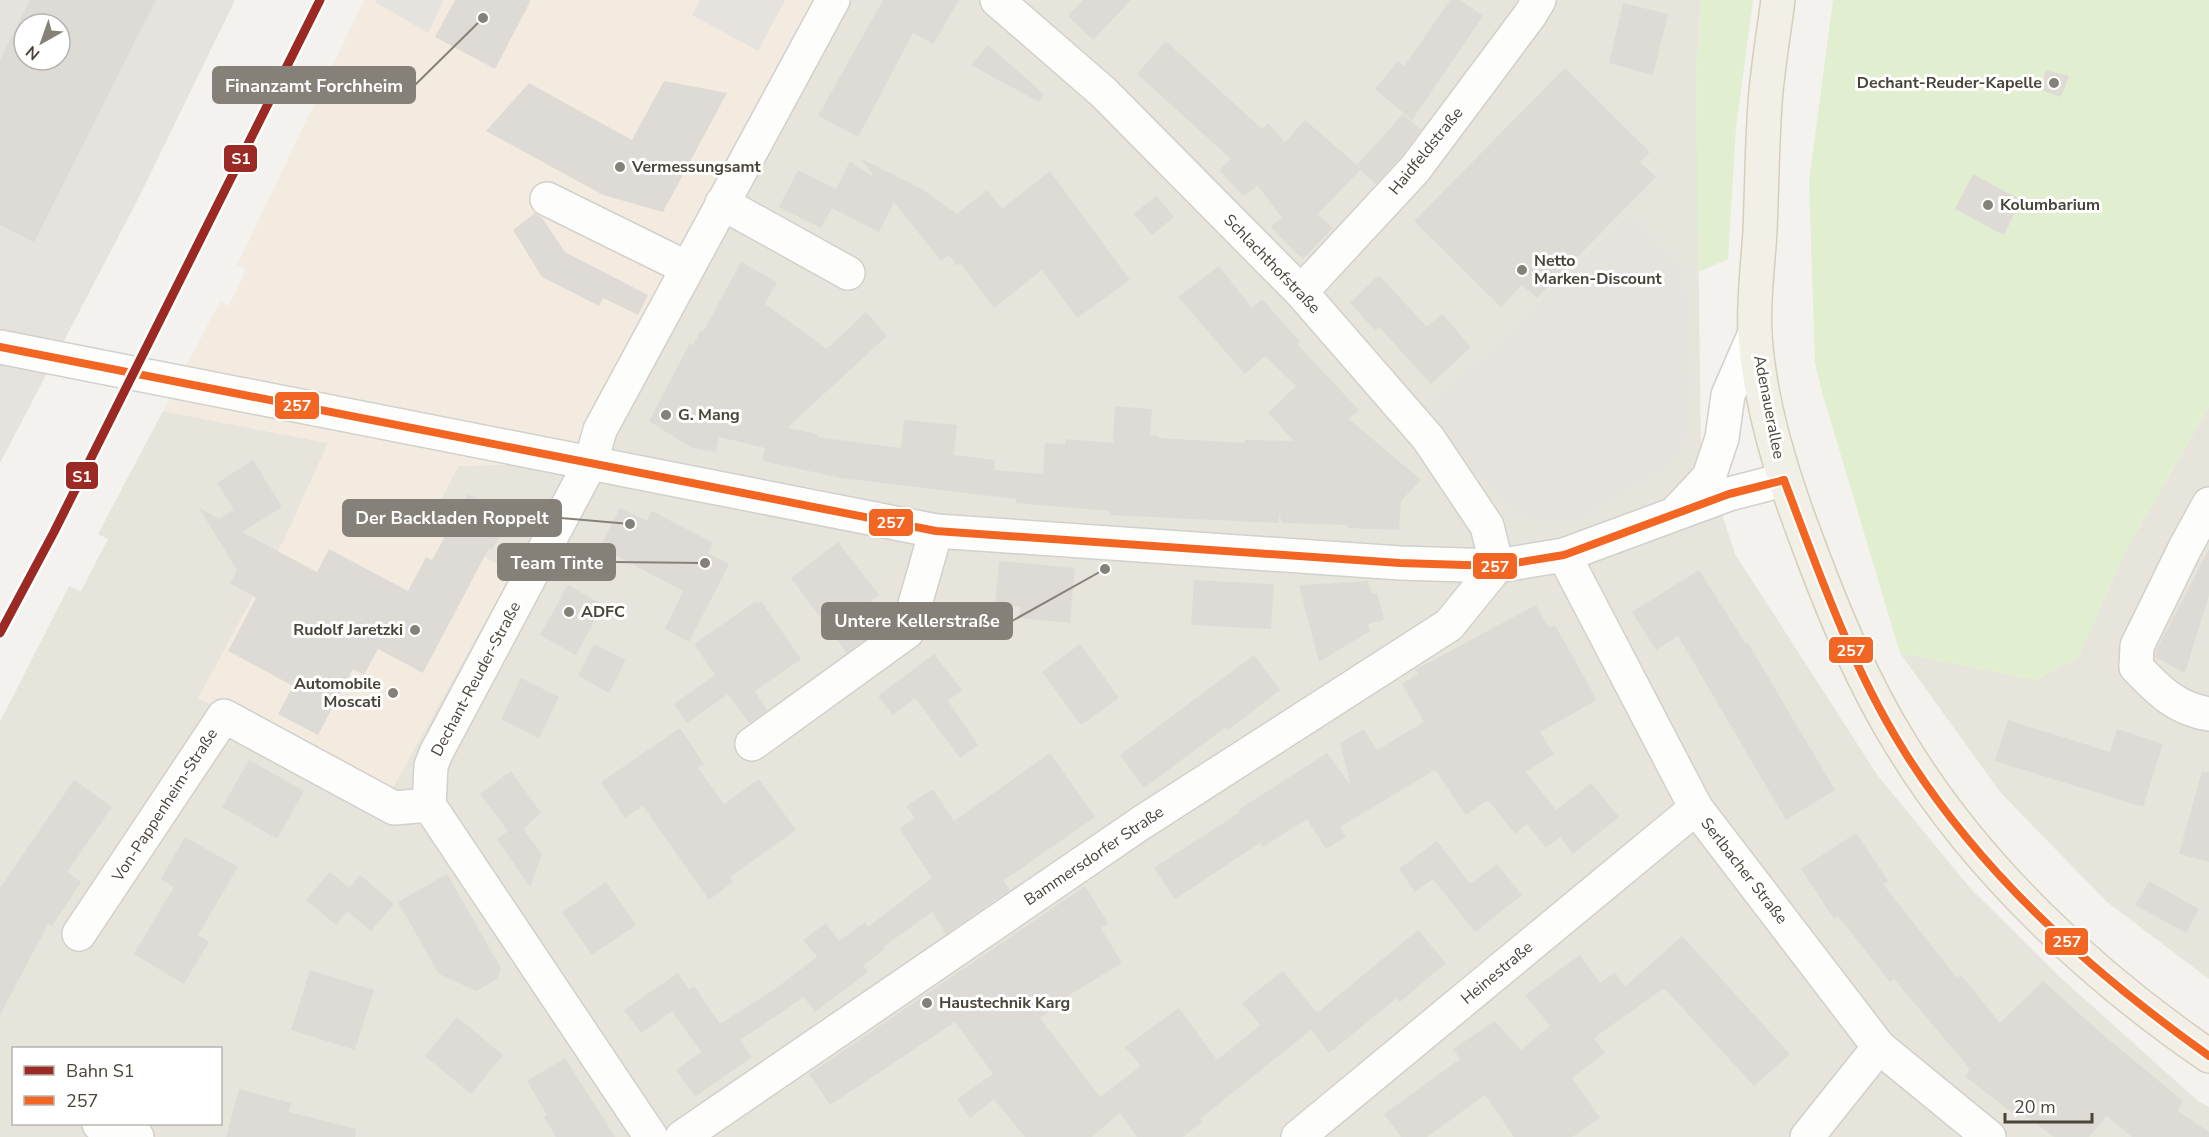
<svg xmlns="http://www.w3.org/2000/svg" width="2209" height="1137" font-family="'Nunito Sans',sans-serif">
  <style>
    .residential { fill: #e7e4dc; fill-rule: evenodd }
    .commercial { fill: #f3ebdf }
    .industrial { fill: #e6e2de; fill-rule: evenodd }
    .green { fill: #e1eecf }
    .parking { fill: #e6e3df }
    .building { fill: #dedbd6; fill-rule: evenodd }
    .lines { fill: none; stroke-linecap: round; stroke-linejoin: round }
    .minor-casing { stroke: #d2d0cb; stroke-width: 36 }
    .major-casing { stroke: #d6cebb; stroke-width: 36 }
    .minor { stroke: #fdfdfc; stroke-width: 33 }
    .major { stroke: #f2efe6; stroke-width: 33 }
    .bus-1-casing { stroke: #fff; stroke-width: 12 }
    .bus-1 { stroke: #f26522; stroke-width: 8 }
    .rail-1-casing { stroke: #fff; stroke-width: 14 }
    .rail-1 { stroke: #9a2a23; stroke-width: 9 }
    .poi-dot { fill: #868178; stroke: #fff; stroke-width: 2 }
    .labels { text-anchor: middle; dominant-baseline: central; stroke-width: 6; stroke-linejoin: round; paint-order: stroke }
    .poi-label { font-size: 16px; font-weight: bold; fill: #4b4439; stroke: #fff; text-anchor: start }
    .street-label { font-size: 16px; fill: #4b4439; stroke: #fff }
    .leader { fill: none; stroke: #868178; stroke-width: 2 }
    .callout-dot { fill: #868178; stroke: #fff; stroke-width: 2 }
    .callout { fill: #868178; stroke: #868178; stroke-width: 2 }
    .callout-label { font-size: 18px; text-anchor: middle; font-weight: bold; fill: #fff }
    .line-badge { stroke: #fff; stroke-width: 2 }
    .badge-label { font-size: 16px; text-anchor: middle; font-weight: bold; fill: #fff }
  </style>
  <rect width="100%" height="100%" fill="#f4f2ee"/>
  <g class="residential">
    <path d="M848,0H1701L1696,73L1701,450L1735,554L1878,776L1971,889L2061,978L2198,1101L2209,1107V1137H0V722L69,586L81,591L108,539L98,534L163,411L328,443L287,534L512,573L428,525L458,466L586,462ZM14,1048H220V1124H14Z"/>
    <polygon points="2209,407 2209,979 2107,902 2000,792 1900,653 2036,680 2078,657 2126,550"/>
  </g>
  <polygon class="commercial" points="364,0 848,0 586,462 458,466 428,525 512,573 388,797 198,698 287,534 328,443 163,411 220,301 229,306 246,269 237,265"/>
  <path class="industrial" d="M0,0H235L138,199L0,463ZM24,24H60V60H24Z"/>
  <g class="green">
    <polygon points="1701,0 1753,0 1736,128 1728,259 1698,272 1696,73"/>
    <polygon points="1833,0 2209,0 2209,407 2126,550 2078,657 2036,680 1900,653 1822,392 1815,363 1809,182"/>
  </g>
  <g class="parking">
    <polygon points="376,0 444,0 428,33 375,2"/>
    <polygon points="700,0 785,0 758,51 692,15"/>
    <polygon points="1629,212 1683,267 1693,378 1684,446 1662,470 1575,521 1516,517 1422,410 1502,340"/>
  </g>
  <g class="building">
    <path d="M30,0H156L34,242L0,225V60ZM24,24H60V60H24Z"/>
    <polygon points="455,0 531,0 495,69 435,37"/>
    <polygon points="883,0 959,0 933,44 913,33 858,137 818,116"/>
    <polygon points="1083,0 1131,0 1093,40 1068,16"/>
    <polygon points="1450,0 1460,0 1483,16 1412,120 1375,89 1398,61 1404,67"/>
    <polygon points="1623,3 1668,14 1653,75 1609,63"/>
    <polygon points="1166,41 1262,129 1268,123 1285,142 1305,120 1357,165 1403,114 1421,130 1401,157 1376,184 1360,170 1318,214 1333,228 1303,259 1274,231 1271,226 1282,218 1258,186 1243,196 1219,170 1231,159 1137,74"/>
    <polygon points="988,45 1044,94 1039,102 971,65"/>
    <polygon points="1565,68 1650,152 1640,162 1656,177 1537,298 1522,285 1501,307 1414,221"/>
    <polygon points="2046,70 2069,76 2061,97 2041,90"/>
    <polygon points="664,81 727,93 663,212 603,195 486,131 529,83 632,140"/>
    <polygon points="860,158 920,188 957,214 987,190 1002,209 1050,171 1130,280 1077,318 1042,270 994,308 960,263 957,266 949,255 941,261 894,202 879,232 832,208 821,228 779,207 798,170 836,189 850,161 872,176 873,175"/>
    <polygon points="1973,174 2021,200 2004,235 1955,209"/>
    <polygon points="1156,196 1174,217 1152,235 1134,214"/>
    <polygon points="535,213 542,218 565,252 648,295 638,315 603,298 599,306 542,277 513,230"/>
    <polygon points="741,262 777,282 765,304 827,349 866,312 887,336 787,428 818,434 817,437 901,448 904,420 957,425 954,455 995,460 994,470 1043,474 1045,443 1065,444 1065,439 1113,443 1115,406 1152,409 1150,435 1159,436 1159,438 1245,443 1245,440 1294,441 1268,413 1296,386 1265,356 1245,374 1178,297 1219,266 1252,308 1262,299 1300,342 1297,344 1359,410 1349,419 1421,480 1401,501 1399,530 1347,528 1348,525 1282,523 1279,513 1279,523 1110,515 1110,511 1016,503 1016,499 841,478 762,461 765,448 719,437 716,452 692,448 649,421 690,343 693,345 701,330 703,332"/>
    <polygon points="1379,275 1427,327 1442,314 1471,347 1431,384 1379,327 1375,330 1350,303"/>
    <polygon points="253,460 282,507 242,532 317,572 329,549 408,591 426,557 432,560 468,494 510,517 492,550 489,548 423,673 378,649 364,675 353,669 318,735 278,714 293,686 228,651 256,598 230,583 237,570 199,508 219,519 234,510 217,483"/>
    <polygon points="620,508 647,521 652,511 713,543 708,553 729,564 689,642 665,629 683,591 600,547"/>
    <polygon points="838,542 879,595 867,604 884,626 847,653 791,578"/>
    <polygon points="2209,549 2209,595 2185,673 2155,657 2156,651"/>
    <polygon points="999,561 1075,568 1070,623 1019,618 1020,607 995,605"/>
    <polygon points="1699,570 1746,644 1748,643 1835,790 1786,820 1678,636 1656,650 1632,612"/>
    <polygon points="1194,580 1274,584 1271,629 1191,625"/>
    <polygon points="1368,581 1372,594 1377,592 1384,620 1368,624 1370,631 1319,662 1299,585"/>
    <polygon points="568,585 603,605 576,655 540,635"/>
    <polygon points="756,601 758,604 761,601 801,659 755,691 767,710 749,723 728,694 687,723 674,704 715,675 694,644"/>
    <polygon points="1536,605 1549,628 1555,625 1597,700 1540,732 1554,754 1526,772 1556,810 1591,783 1619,817 1573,854 1560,837 1546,848 1527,824 1515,834 1488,800 1466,815 1435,770 1340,827 1346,837 1326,849 1307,819 1263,847 1260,843 1175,899 1154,868 1240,812 1238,810 1327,753 1351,786 1340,743 1364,729 1377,750 1424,722 1402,684 1418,674 1415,670"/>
    <polygon points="594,644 626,660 609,693 578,676"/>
    <polygon points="1080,644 1119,698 1081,725 1042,672"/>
    <polygon points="934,654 962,690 948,701 978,745 960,758 915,698 893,715 878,696"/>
    <polygon points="1254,655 1280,690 1228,730 1226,727 1144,788 1120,755"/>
    <polygon points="521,678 559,697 539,738 501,719"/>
    <polygon points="2008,720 2110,752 2117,729 2163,744 2143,807 1995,761"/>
    <polygon points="680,728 704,764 698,768 724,804 759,779 796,830 730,877 733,882 709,900 643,806 625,818 601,782"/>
    <polygon points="1050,753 1095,817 1003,881 1010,890 946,934 932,912 883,947 885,949 863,966 868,972 815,1012 804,997 740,1040 752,1057 695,1097 676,1070 701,1052 672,1011 641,1033 624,1010 678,973 689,989 694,986 720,1024 775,989 817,957 803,940 826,923 839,941 865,922 868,927 932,878 899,828 915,818 906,806 933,789 954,821"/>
    <polygon points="249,760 304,791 277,839 222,807"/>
    <polygon points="511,771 541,813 523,829 542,854 530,887 497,839 508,831 480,794"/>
    <polygon points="2202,771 2209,772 2209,862 2179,854"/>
    <polygon points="74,780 112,807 67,872 81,882 52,926 48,924 0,1015 0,888"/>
    <polygon points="1856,833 1888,881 1883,884 1957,978 1961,975 2000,1023 2043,981 2101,1033 2183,1101 2178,1111 2209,1132 2209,1137 2132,1137 2107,1116 2089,1137 2054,1137 2019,1111 2015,1115 1965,1076 1970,1069 1894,979 1890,982 1838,916 1834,919 1801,869"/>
    <polygon points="185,837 238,867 198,935 209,942 184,984 134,954 174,887 161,879"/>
    <polygon points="1437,841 1470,884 1497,864 1522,895 1475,932 1433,879 1415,892 1399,869"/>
    <polygon points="330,872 349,888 360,875 394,904 371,931 347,911 336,925 306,900"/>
    <polygon points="447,874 501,968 497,979 476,991 439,974 398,902"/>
    <polygon points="2149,881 2199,909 2186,933 2135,905"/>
    <polygon points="606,882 636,925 592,955 562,912"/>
    <polygon points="1085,886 1108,923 1101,928 1122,963 1061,1000 1063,1002 1040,1018 1100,1097 1141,1066 1125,1047 1179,1008 1217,1060 1260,1025 1242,1003 1283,971 1317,1013 1418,930 1446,963 1400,1002 1397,998 1329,1053 1311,1030 1200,1119 1202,1122 1183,1137 1137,1137 1120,1113 1092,1137 1025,1137 994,1099 970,1118 957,1099 993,1074 955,1022 830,1105 809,1074"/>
    <polygon points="1682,936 1790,1054 1754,1086 1664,988 1594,1038 1605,1053 1572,1078 1600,1118 1572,1137 1514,1137 1485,1095 1427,1137 1401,1137 1384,1114 1460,1059 1453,1049 1495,1021 1521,1050 1550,1026 1525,995 1580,955 1600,983 1615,972 1625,987"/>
    <polygon points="310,970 374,990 355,1050 291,1030"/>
    <polygon points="457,1017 503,1055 471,1094 425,1056"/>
    <polygon points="565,1058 615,1137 556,1137 544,1117 547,1115 527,1081"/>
    <polygon points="239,1089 291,1103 289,1112 356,1129 355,1137 226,1137"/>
  </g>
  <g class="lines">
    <defs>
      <g id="minor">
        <polyline points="997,0 1103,92 1301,292 1428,438 1487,526 1497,566"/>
        <polyline points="547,199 687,268"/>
        <polyline points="722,203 848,273"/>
        <polyline points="1301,292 1415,169 1530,15 1539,0"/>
        <polyline points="0,347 936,531 1400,563 1497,566 1564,555 1729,494 1784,480"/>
        <path d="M2209,504L2185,548L2137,646L2136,667C2158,690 2176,709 2209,714"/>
        <polyline points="1678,510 1709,477 1722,438 1728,395 1755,333"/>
        <polyline points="1564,555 1696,808 1879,1047 1989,1137"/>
        <polyline points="752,744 907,632 936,531"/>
        <polyline points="79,934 224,716 394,808 429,805"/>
        <polyline points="99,1124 137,1137"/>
        <polyline points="651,1137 429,805 431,766 436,753 591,462 600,430 833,0"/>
        <polyline points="682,1137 1141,823 1449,625 1497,566"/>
        <polyline points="1298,1137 1696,808"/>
        <polyline points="1807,1137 1879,1047"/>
      </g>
      <path id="major" d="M1778,0C1774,30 1769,61 1766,91C1762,137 1762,184 1760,231C1758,264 1753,302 1755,335C1760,406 1782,475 1807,541C1833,611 1862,682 1902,746C1977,869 2091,975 2209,1056"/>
    </defs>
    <use href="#minor" class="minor-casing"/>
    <use href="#major" class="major-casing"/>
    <use href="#minor" class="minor"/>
    <use href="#major" class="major"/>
    <defs>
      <g id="bus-1">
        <polyline points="0,347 936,531 1400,563 1497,566 1564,555 1729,494 1784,480"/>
        <path d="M1784,480C1818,570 1850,663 1901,746C1978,872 2090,971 2209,1056"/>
      </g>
    </defs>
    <use href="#bus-1" class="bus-1-casing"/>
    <use href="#bus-1" class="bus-1"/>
    <defs>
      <polyline id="rail-1" points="0,633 54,532 320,0"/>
    </defs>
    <use href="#rail-1" class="rail-1-casing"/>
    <use href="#rail-1" class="rail-1"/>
  </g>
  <g class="poi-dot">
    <circle cx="2054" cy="83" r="6"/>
    <circle cx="620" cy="167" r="6"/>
    <circle cx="1988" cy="205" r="6"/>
    <circle cx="1522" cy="270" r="6"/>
    <circle cx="666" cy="415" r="6"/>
    <circle cx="569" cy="612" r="6"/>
    <circle cx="415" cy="630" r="6"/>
    <circle cx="393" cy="693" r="6"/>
    <circle cx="927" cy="1003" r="6"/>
  </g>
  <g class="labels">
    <g class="poi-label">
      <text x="2042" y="83" text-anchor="end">Dechant-Reuder-Kapelle</text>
      <text x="632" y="167">Vermessungsamt</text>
      <text x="2000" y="205">Kolumbarium</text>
      <text x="1534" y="261">Netto<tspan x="1534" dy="18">Marken-Discount</tspan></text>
      <text x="678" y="415">G. Mang</text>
      <text x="581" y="612">ADFC</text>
      <text x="403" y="630" text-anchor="end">Rudolf Jaretzki</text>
      <text x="381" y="684" text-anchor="end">Automobile<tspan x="381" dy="18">Moscati</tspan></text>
      <text x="939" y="1003">Haustechnik Karg</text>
    </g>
    <g class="street-label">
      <text transform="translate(1426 151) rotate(-51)">Haidfeldstraße</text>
      <text transform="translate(1272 264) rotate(46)">Schlachthofstraße</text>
      <text transform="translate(1769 407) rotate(79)">Adenauerallee</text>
      <text transform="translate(476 679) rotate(-62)">Dechant-Reuder-Straße</text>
      <text transform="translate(165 805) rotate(-57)">Von-Pappenheim-Straße</text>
      <text transform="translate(1094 856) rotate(-34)">Bammersdorfer Straße</text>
      <text transform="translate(1744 871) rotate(52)">Serlbacher Straße</text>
      <text transform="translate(1497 973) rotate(-40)">Heinestraße</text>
    </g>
  </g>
  <path class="leader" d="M483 18L415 85M630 524L561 518M705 563L615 562M1105 569L1012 621"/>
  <g class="callout-dot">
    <circle cx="483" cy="18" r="6"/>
    <circle cx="630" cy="524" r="6"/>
    <circle cx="705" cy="563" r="6"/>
    <circle cx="1105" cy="569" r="6"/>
  </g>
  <g class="callout">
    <rect x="213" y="67" width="202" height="36" rx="6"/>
    <rect x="343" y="500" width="218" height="36" rx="6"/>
    <rect x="498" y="544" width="117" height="36" rx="6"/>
    <rect x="822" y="603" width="190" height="36" rx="6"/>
  </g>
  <g class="callout-label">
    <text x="314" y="92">Finanzamt Forchheim</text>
    <text x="452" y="524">Der Backladen Roppelt</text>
    <text x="557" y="569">Team Tinte</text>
    <text x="917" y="627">Untere Kellerstraße</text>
  </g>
  <g class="line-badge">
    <rect x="223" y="144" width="35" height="29" rx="6" fill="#9a2a23"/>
    <rect x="274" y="391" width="46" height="29" rx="6" fill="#f26522"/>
    <rect x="65" y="461" width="34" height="29" rx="6" fill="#9a2a23"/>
    <rect x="868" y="508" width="46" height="29" rx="6" fill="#f26522"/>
    <rect x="1472" y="552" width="46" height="28" rx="6" fill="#f26522"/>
    <rect x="1828" y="636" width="46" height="28" rx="6" fill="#f26522"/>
    <rect x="2044" y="927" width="45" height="29" rx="6" fill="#f26522"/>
  </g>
  <g class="badge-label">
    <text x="241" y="164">S1</text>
    <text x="297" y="411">257</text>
    <text x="82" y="482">S1</text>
    <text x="891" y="528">257</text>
    <text x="1495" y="572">257</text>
    <text x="1851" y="656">257</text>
    <text x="2067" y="947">257</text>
  </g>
  <rect x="12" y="1047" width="210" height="78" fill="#ffffff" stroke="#b7b4b0" stroke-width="1.5"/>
  <rect x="24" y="1066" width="30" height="9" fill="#9a2a23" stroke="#b7b4b0" stroke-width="1.5"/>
  <text x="66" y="1077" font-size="18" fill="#4b4439">Bahn S1</text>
  <rect x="24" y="1096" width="30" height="9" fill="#f26522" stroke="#b7b4b0" stroke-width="1.5"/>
  <text x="66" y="1107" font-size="18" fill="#4b4439">257</text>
  <g transform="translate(42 42) rotate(220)"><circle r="28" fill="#ffffff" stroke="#b7b4b0" stroke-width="1.5"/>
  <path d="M0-4.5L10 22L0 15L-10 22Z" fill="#868178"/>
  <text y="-9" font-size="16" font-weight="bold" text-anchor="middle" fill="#4b4439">N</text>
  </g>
  <path d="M2005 1113v9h87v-9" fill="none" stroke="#4b4439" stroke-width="3"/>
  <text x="2014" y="1113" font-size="18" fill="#4b4439" stroke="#ffffff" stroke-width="4.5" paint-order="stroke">20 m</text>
</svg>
